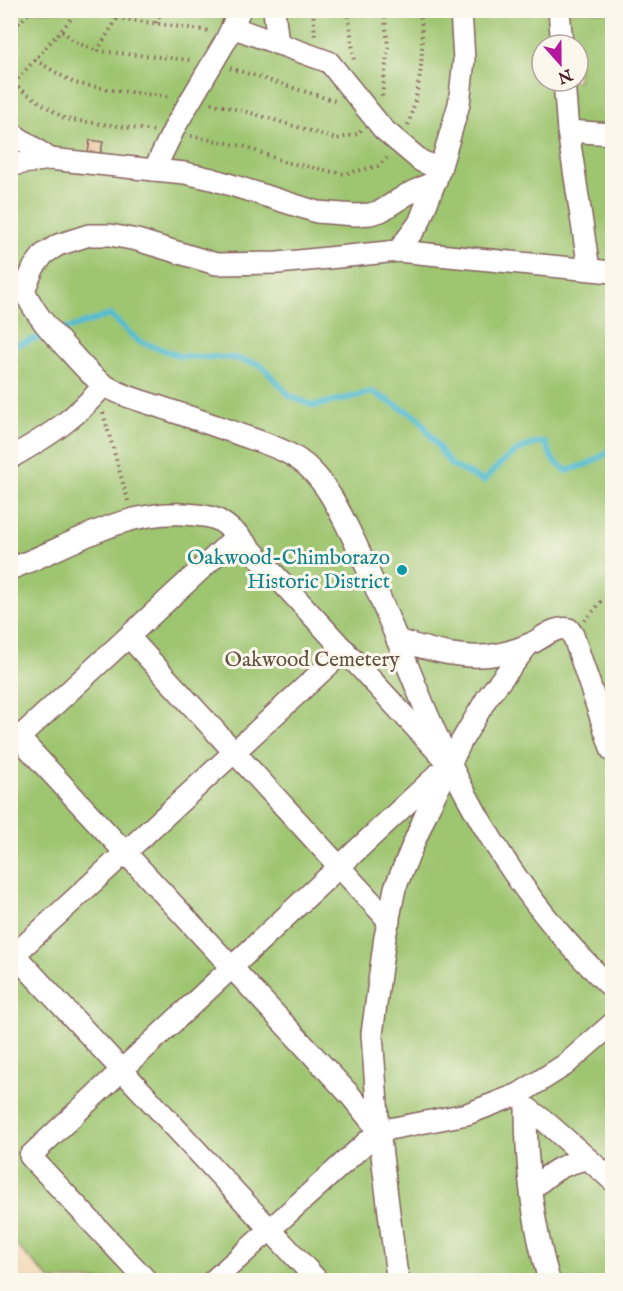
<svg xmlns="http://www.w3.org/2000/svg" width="623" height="1291" font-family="'IM FELL English',serif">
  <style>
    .green { fill: #9ec570; stroke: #74724e; stroke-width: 1.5; fill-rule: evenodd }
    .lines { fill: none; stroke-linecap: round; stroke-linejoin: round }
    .stream { stroke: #54bcd2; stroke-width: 6 }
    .building { fill: #eaba8b }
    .minor-casing { stroke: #85625f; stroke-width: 24 }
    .path { stroke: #85625f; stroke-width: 4; stroke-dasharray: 1.5 4.5; stroke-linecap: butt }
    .minor { stroke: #fff; stroke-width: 21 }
    .culture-dot { fill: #0f9aa8; stroke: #fbf7ec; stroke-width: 2 }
    .labels { text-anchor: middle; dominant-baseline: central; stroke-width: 6; stroke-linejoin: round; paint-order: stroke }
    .culture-label { font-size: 21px; fill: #0d838f; stroke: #fbf7ec; text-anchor: end }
    .park-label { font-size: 21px; fill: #635140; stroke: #fbf7ec }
  </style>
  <rect width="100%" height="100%" fill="#fbf7ec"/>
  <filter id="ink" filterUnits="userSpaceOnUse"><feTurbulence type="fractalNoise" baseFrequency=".0167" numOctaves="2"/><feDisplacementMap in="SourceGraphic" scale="12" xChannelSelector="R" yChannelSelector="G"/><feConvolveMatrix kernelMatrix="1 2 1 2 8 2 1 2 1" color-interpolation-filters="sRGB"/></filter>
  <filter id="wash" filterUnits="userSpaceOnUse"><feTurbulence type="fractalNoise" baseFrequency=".008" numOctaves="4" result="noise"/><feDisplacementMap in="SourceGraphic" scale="24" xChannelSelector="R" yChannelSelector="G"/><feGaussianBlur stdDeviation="1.35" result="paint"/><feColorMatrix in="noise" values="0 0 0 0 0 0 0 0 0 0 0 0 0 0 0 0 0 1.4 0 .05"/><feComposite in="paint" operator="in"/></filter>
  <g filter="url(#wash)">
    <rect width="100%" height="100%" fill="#f3ddc0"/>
    <path class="green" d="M10,11H612V1280H51L11,1240ZM542,45H578V81H542Z"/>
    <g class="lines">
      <path class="stream" d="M10,347L110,315L138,341L180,356L234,358L261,365L290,396L314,406L372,392L418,417L451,465L484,481C502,461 517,445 545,442L553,460L567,471L590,463L612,450"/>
    </g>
    <g id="blocks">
      <polygon class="building" points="90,140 103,142 100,155 88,153"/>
    </g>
  </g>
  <g filter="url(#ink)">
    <use href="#blocks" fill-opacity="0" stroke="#85625f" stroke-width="1.5"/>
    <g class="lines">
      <defs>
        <g id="minor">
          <polyline points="240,10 225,42 176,125 154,170 185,173 212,179 317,212 355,215 370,214 381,211 406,195 436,181"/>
          <polyline points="274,10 278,44"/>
          <polyline points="559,10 562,45"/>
          <polyline points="232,27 329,62 383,129 421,161 440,169"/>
          <polyline points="564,81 568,131 589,269"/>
          <polyline points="568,131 612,134"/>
          <polyline points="10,132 50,159 154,170"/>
          <polyline points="10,165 50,159"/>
          <polyline points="398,251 419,223 440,169 459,104 464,60 461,10"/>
          <path d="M612,272L398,251L278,263L216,264L137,240L110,235H89L58,245L44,254L34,267L24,290C35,315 53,334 72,354C82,365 91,376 103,384C119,395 139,400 157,406C184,415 211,424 238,434C263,443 292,450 311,470C329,488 340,512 351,534C377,586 397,640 419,694C463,803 525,907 612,988"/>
          <path d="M10,458C50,435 74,420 104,385"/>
          <path d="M10,569C70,547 118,511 184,514C195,515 206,515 216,519C225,523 231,530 238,535L449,764L30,1156L146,1280"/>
          <polyline points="129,637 389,921"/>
          <path d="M397,640C430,650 465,661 499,654C509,652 521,648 530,644C543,638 554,626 569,629L573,635L612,751"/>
          <polyline points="19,738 350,1095 379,1131"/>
          <polyline points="10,746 238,535"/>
          <polyline points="10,950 317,1280"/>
          <polyline points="14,955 345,650"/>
          <path d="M532,1189C551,1172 562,1164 587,1159"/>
          <polyline points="214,1280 379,1131 467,1114 519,1094 565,1065 612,1024"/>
          <polyline points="399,1280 396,1269 379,1131 372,1034 385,937 395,888 428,809 461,742 487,698 528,645"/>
          <path d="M549,1280C533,1226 526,1164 526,1107L546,1122L612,1180"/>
        </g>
      </defs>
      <use href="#minor" class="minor-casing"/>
      <g class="path">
        <polyline points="313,10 315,37"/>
        <polyline points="348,10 354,60"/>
        <polyline points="117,18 209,31"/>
        <polyline points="156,23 162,10"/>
        <polyline points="62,31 75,42 97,51 191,60"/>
        <polyline points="10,32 32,10"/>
        <polyline points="97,51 122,10"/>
        <polyline points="35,60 74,83 112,90 171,97"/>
        <polyline points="230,68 335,101"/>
        <polyline points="10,79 13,84 65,119 154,131"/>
        <polyline points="10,88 79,10"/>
        <polyline points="382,96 388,47 384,10"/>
        <polyline points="211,103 255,114 336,139 358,134 361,130"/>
        <path d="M408,125C421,86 425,51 420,10"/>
        <polyline points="191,136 243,146 285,162 344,174 378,166 387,158"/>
        <polyline points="103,413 128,501"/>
        <polyline points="585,621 601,602 612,599"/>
      </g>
      <use href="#minor" class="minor"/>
    </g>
  </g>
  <circle class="culture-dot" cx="402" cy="570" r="6"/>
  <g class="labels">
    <g class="culture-label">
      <text x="390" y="558">Oakwood-Chimborazo<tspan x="390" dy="24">Historic District</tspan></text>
    </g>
    <g class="park-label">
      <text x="312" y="660">Oakwood Cemetery</text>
    </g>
  </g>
  <rect width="623" height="1291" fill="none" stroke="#fbf7ec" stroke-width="36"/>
  <g transform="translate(560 63) rotate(159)"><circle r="28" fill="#fbf7ec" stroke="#b4a19f" stroke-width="1.5"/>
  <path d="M0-4.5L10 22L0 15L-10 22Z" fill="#b5179e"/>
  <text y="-9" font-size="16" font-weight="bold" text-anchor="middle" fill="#4a1f2b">N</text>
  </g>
</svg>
